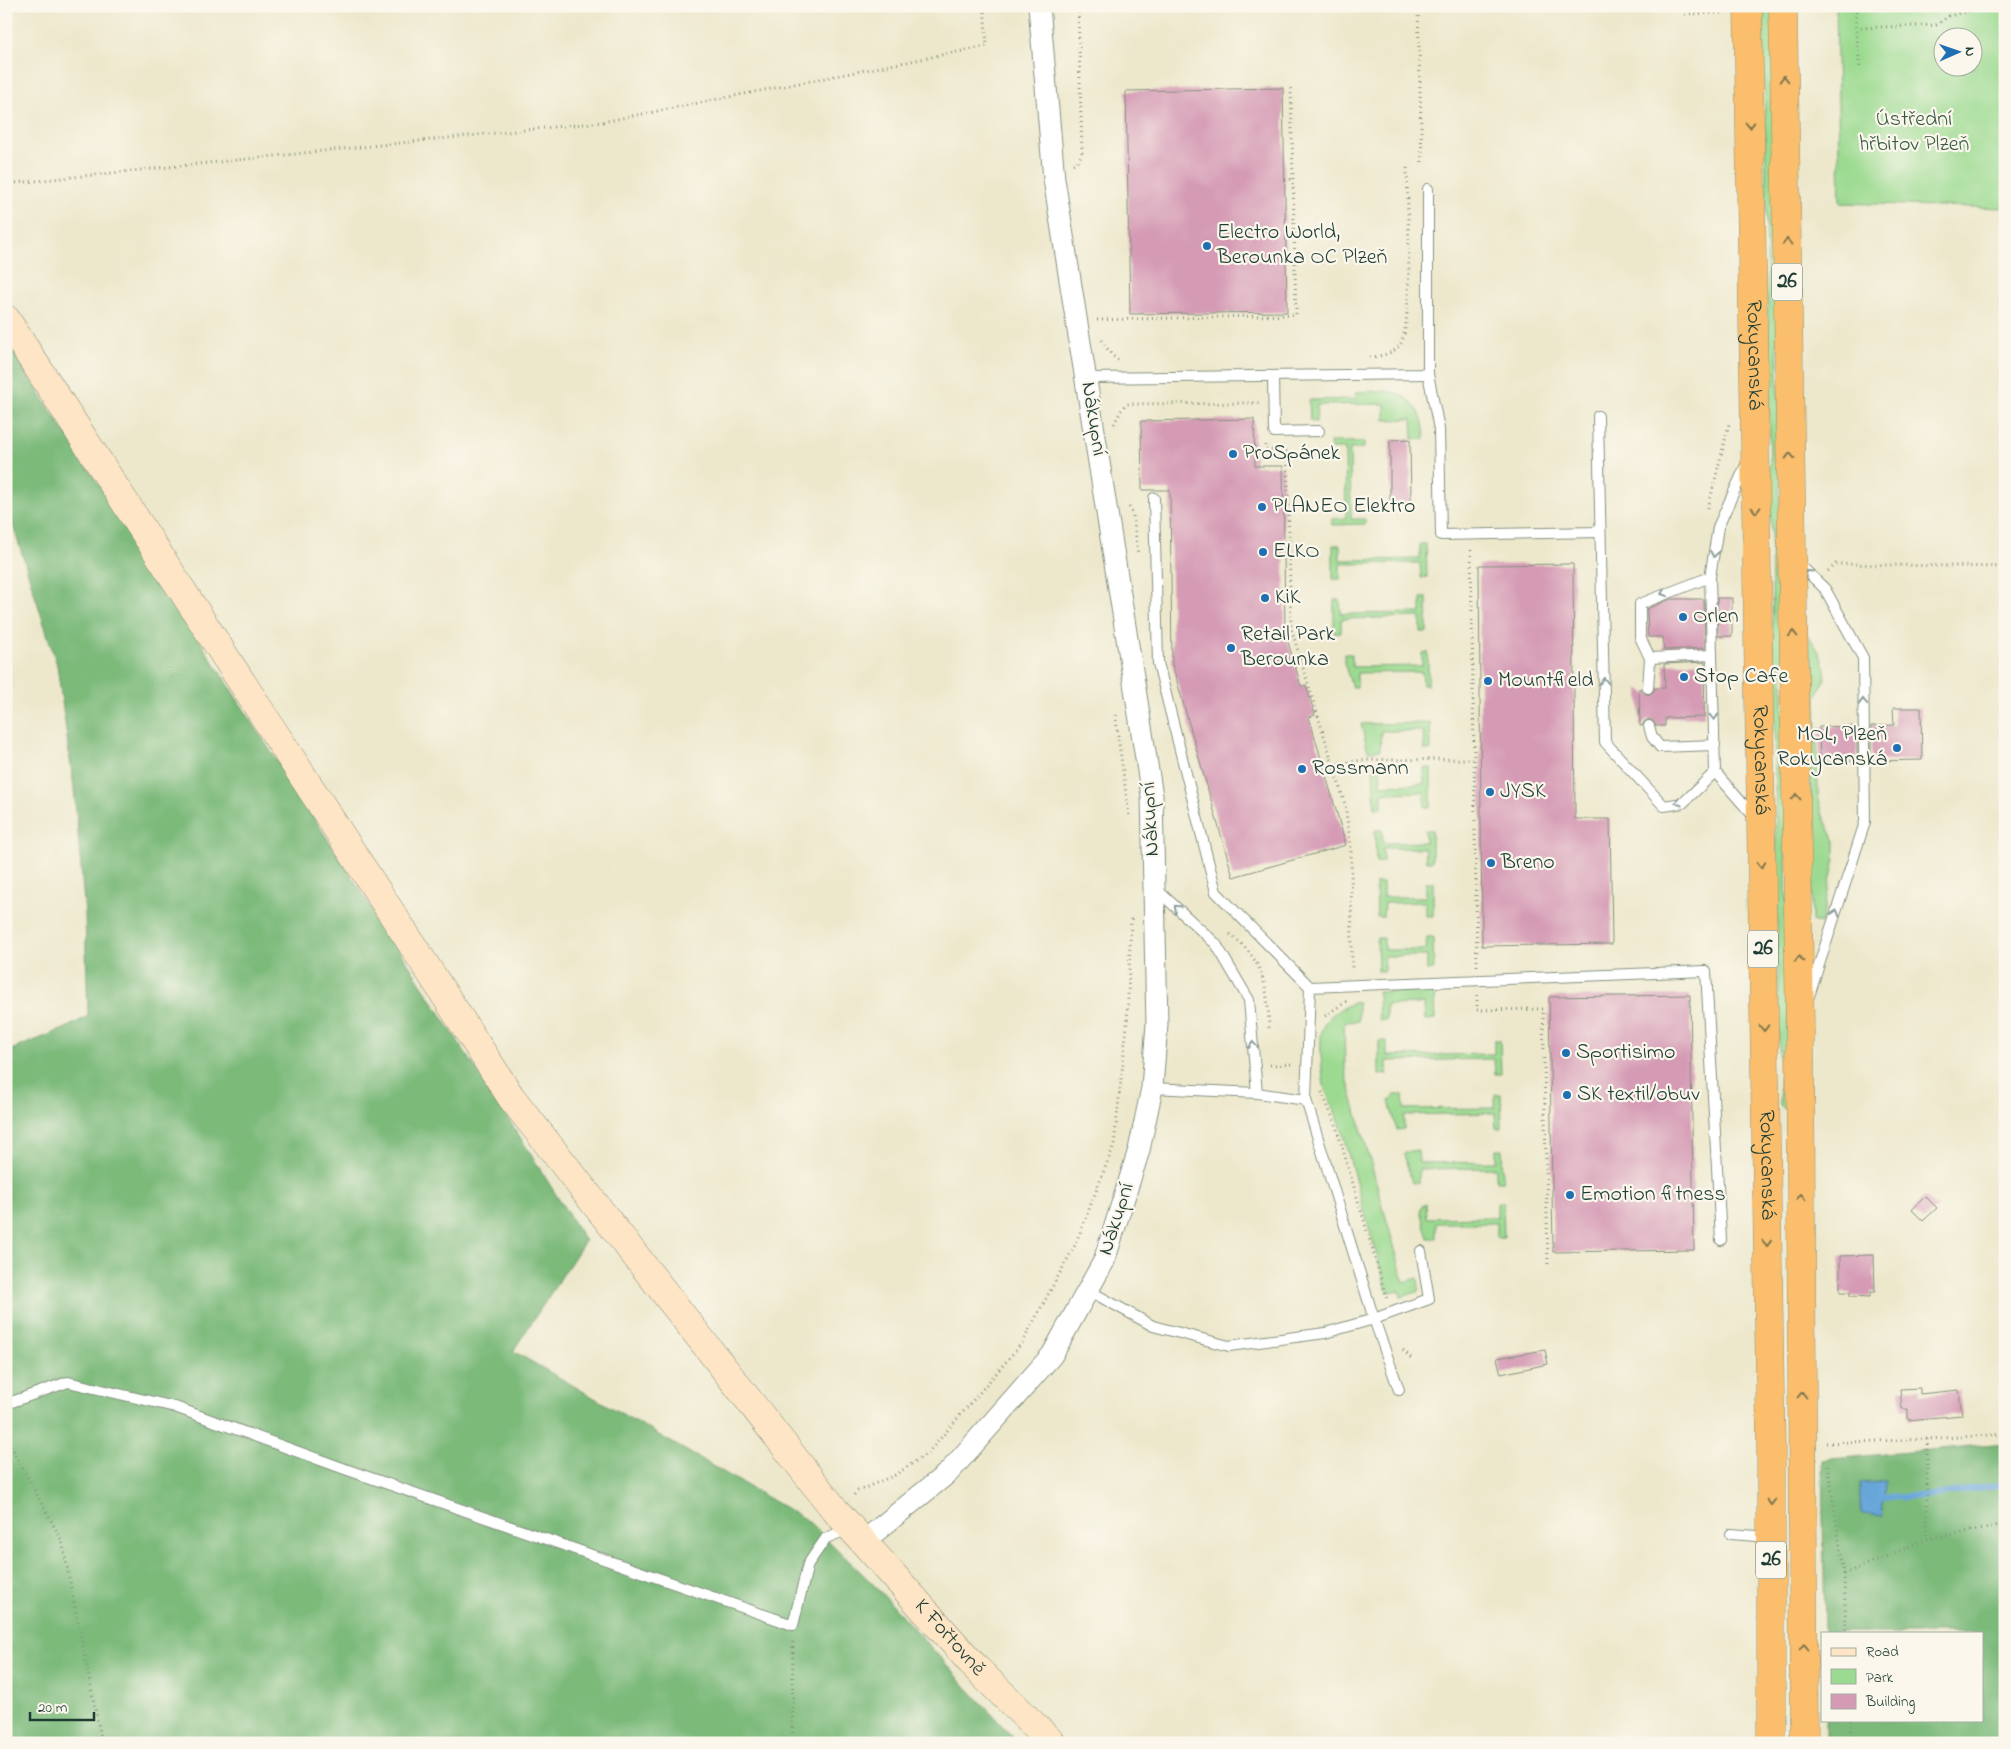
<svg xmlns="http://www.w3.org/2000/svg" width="2011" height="1749" font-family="'Indie Flower',sans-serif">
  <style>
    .green { fill: #9bda90; stroke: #5d8c62; fill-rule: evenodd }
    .forest { fill: #7cba7a; stroke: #4e7c57 }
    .water { fill: #68a6da; stroke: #447287 }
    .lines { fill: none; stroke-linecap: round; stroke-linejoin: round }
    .stream { stroke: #68a6da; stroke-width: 6 }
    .building { fill: #d59bb5 }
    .lane-casing { stroke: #869280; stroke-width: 12 }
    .street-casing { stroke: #869280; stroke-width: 23 }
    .secondary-casing { stroke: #869280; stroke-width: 29 }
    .highway-casing { stroke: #869280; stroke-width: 29 }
    .path { stroke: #869280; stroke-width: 3; stroke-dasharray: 1 4; stroke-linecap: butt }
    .lane { stroke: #fff; stroke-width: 10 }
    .street { stroke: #fff; stroke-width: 21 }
    .secondary { stroke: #fde5c5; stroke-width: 28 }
    .highway { stroke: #fabe6d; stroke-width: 28 }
    .oneway { stroke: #82774e }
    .oneway2 { stroke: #8f9e9a }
    .poi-dot { fill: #1f6fb2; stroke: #fbf7ec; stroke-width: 2 }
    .labels { text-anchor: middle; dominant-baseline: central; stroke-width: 4.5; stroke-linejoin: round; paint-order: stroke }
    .shield { fill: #fbf7ec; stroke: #61756b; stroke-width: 1 }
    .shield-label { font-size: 21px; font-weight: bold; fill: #1f3d34 }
    .park-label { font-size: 22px; fill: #385c46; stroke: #fbf7ec }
    .poi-label { font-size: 22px; fill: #1f3d34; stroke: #fbf7ec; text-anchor: start }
    .street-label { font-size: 22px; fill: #1f3d34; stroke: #fbf7ec }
  </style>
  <rect width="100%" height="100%" fill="#fbf7ec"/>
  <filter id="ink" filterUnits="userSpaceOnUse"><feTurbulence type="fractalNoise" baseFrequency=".02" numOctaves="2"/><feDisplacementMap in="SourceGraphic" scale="10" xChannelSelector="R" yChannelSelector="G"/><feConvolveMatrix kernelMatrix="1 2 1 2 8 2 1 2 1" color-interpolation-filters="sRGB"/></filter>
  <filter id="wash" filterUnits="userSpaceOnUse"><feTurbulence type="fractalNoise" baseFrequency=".0096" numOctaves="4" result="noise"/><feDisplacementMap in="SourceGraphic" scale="20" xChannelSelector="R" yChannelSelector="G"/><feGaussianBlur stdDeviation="1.12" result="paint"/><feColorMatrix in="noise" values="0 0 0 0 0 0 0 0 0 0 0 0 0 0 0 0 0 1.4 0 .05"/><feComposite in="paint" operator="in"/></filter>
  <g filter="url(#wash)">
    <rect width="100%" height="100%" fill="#ede8cc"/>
    <g class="green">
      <polygon points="1763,6 1772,6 1790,1105 1785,1109 1780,1105"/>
      <path d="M1836,6H2005V208L1840,203ZM1944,38H1974V68H1944Z"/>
      <path d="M1384,391C1411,393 1425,413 1425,439H1413L1412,419L1385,420V404L1317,405L1316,422L1310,421L1309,400L1356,399V392Z"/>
      <polygon points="1330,442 1364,442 1364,448 1350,449 1351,519 1365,519 1365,524 1332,525 1332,519 1346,518 1345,449 1331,449"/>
      <polygon points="1420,544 1426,544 1427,577 1421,578 1420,563 1340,564 1340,579 1333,579 1333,545 1340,545 1340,560 1420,559"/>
      <polygon points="1421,598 1427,598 1427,632 1421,632 1421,617 1341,619 1341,633 1334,633 1334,600 1340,600 1341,614 1421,613"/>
      <polygon points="1809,636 1819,652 1825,669 1825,678 1816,698 1818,796 1823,816 1835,841 1835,859 1821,924 1812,921"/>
      <polygon points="1428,652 1428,685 1423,685 1422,672 1357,673 1357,687 1352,687 1344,663 1344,654 1352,654 1352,667 1422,666 1422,653"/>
      <polygon points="1430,723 1431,750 1424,750 1423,731 1381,731 1380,750 1368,751 1361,724"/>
      <polygon points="1424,768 1431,768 1431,807 1425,807 1424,792 1382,793 1382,808 1375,808 1373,769 1380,769 1381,785 1424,784"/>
      <polygon points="1375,830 1382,830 1383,843 1425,842 1425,830 1432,830 1432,861 1426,861 1425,848 1383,848 1383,862 1376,862"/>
      <polygon points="1426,882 1433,882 1433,916 1426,916 1426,902 1384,903 1383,917 1377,917 1376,883 1383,883 1383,897 1426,897"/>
      <polygon points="1427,937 1433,937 1434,970 1427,970 1427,956 1384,956 1384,971 1378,971 1377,938 1384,938 1384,950 1426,950"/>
      <polygon points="1434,991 1435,1019 1425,1020 1424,1004 1386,1005 1386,1020 1379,1020 1378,992"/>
      <path d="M1358,1002V1021L1344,1022L1345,1071L1404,1282L1418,1278L1419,1289L1417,1292L1401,1297L1399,1290L1391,1292L1387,1290C1371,1235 1355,1180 1340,1124C1336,1111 1327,1099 1324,1085C1322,1074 1319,1039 1322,1028C1327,1016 1345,1004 1358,1002Z"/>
      <polygon points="1494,1040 1500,1040 1501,1074 1495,1074 1494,1059 1387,1061 1387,1074 1379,1075 1379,1041 1387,1041 1387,1056 1494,1054"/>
      <polygon points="1495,1094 1501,1094 1502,1128 1496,1128 1495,1113 1404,1115 1404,1129 1397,1130 1389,1101 1395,1095 1403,1095 1404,1109 1495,1108"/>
      <polygon points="1496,1149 1502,1149 1503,1181 1496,1181 1496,1168 1419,1169 1419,1183 1412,1183 1404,1154 1410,1151 1418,1150 1419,1163 1496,1162"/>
      <polygon points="1503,1202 1504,1237 1497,1237 1497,1223 1436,1223 1436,1238 1428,1238 1420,1211 1422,1205 1426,1204 1427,1218 1497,1217 1497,1203"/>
    </g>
    <g class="forest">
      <polygon points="6,341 518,1134 585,1241 513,1351 808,1521 874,1585 1018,1743 6,1743 6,1052 66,1028 88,1016 85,914 74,788 57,665 6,503"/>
      <polygon points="2005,1443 2005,1743 1826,1743 1826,1720 1982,1720 1982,1633 1825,1633 1822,1460"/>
    </g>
    <polygon class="water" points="1885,1482 1883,1516 1860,1514 1860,1483"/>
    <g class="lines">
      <polyline class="stream" points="1884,1498 1928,1496 2005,1484"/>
    </g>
    <g id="blocks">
      <g class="building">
        <polygon points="1283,88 1287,312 1130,314 1126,91"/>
        <polygon points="1254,419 1255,466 1283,466 1285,632 1301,686 1306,685 1315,715 1309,717 1346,845 1233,877 1172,664 1170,490 1142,490 1141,421"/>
        <polygon points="1410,439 1411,502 1390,502 1390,440"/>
        <polygon points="1573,564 1575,819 1610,819 1612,944 1482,946 1479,565"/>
        <polygon points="1717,598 1732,598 1732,636 1718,636"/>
        <polygon points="1671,599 1704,599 1705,648 1664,650 1663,637 1648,637 1647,609"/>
        <polygon points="1705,662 1704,717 1665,718 1665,726 1656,726 1653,721 1648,719 1644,722 1642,726 1640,726 1639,688 1648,695 1653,692 1655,688 1665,688 1664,664"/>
        <polygon points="1893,708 1921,708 1922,760 1871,761 1871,726 1894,725"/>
        <polygon points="1857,726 1857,761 1820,762 1819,727"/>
        <polygon points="1690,995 1694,1250 1553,1252 1549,997"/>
        <polygon points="1925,1196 1937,1208 1923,1221 1912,1210"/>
        <polygon points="1874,1255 1875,1292 1870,1292 1870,1297 1850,1296 1850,1292 1840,1292 1840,1256"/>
        <polygon points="1545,1350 1548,1364 1501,1374 1497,1358"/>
        <polygon points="1920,1388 1920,1394 1959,1390 1962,1415 1908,1420 1908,1409 1902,1409 1900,1389"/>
      </g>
    </g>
  </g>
  <g filter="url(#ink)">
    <use href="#blocks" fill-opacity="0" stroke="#869280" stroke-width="1"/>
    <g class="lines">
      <defs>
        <g id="lane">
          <polyline points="1428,374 1439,429 1441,535 1600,532"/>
          <polyline points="1273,377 1274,432 1319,431"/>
          <polyline points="1087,378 1428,374 1428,189"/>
          <polyline points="1598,416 1605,742 1664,806 1683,803 1715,772"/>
          <polyline points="1747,463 1718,527 1710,577 1715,772 1756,819"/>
          <polyline points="1154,498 1158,663 1216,892 1310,987"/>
          <polyline points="1796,561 1825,589 1863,658 1865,822 1809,996"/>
          <polyline points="1710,577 1640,604 1640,637 1650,658 1712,655"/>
          <polyline points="1648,688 1650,658"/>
          <polyline points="1649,726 1652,737 1660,747 1715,745"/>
          <polyline points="1155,888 1216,944 1249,1000 1257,1093"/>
          <polyline points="1152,1088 1257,1093 1306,1100"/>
          <polyline points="1088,1290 1153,1326 1229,1346 1325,1333 1374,1319 1429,1299 1421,1251"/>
          <polyline points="1399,1390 1374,1319 1306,1100 1310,987 1706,971 1721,1240"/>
          <polyline points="6,1404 68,1382 175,1407 345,1469 793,1625 808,1564 826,1538 849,1529"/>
          <polyline points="1731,1534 1770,1537"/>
        </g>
        <polyline id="street" points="864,1541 949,1472 1052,1355 1104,1261 1139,1150 1152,1088 1157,1024 1152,796 1054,179 1039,6"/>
        <g id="secondary">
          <path id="s1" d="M6,319L511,1097L835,1510L977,1669L1052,1743"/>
        </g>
        <g id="highway">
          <path id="s2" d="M1748,6L1771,1453V1743"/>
          <polyline points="1783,6 1800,1026 1804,1743"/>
        </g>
      </defs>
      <use href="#lane" class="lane-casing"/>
      <use href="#street" class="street-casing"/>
      <use href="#secondary" class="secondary-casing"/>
      <use href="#highway" class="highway-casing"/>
      <g class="path">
        <polyline points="1418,6 1422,166"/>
        <polyline points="1856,6 1856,28 1860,68"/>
        <polyline points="1949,6 1949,16"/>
        <polyline points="1685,14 1723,13"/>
        <polyline points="1856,28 1936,25 1949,16 1987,6"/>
        <polyline points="1073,164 1077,162 1082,154 1078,6"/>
        <polyline points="1285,180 1293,179"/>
        <polyline points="6,184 602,122 987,46 984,6"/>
        <polyline points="1097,320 1296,315 1291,87"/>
        <path d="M1102,340C1107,348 1112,358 1121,361"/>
        <path d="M1370,357C1381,356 1393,354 1400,345C1414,325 1407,197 1407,166"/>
        <polyline points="1114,424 1122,409 1126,404 1259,403"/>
        <polyline points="1265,445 1266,450 1287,451 1291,628 1345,804 1351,848 1352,970"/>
        <polyline points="1129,507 1133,515 1138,554"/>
        <polyline points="1708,508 1729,424"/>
        <polyline points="1471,550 1477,966"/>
        <polyline points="1828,571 1836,564 2005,567"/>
        <polyline points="1116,715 1116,721 1129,815"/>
        <polyline points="1333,765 1361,760 1473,759"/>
        <path d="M1230,934C1264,960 1268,987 1269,1028"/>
        <polyline points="1477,995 1477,1010 1543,1009 1548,1266"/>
        <polyline points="1325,1016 1347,1001"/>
        <polyline points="1270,1065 1293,1064"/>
        <polyline points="1322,1092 1336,1126 1387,1299"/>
        <polyline points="1403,1350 1412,1359"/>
        <polyline points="6,1437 62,1541 102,1743"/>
        <polyline points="1927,1439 1927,1539"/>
        <polyline points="1826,1443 1927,1439 2005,1434"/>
        <polyline points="1828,1465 1844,1574 1846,1633"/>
        <polyline points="854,1495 858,1491 895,1475 928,1453 1022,1343 1075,1245 1114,1145 1127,1025 1131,918"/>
        <polyline points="1844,1574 1927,1539 2005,1524"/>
        <polyline points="1851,1720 1852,1743"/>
        <polyline points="792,1743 793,1640"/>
      </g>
      <use href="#lane" class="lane"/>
      <use href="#street" class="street"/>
      <use href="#secondary" class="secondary"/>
      <use href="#highway" class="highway"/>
    </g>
    <defs><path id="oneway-chevron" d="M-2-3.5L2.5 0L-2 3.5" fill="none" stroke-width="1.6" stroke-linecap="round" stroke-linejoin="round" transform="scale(1.25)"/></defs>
    <g class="oneway">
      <use href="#oneway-chevron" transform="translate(1784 79) rotate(-91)"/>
      <use href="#oneway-chevron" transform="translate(1750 125) rotate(89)"/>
      <use href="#oneway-chevron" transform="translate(1787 242) rotate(-91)"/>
      <use href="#oneway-chevron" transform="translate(1790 456) rotate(-91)"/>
      <use href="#oneway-chevron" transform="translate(1756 510) rotate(89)"/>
      <use href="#oneway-chevron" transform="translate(1793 634) rotate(-91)"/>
      <use href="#oneway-chevron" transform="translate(1796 797) rotate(-91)"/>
      <use href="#oneway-chevron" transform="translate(1761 865) rotate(89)"/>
      <use href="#oneway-chevron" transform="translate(1799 959) rotate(-91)"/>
      <use href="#oneway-chevron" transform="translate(1764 1028) rotate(89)"/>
      <use href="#oneway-chevron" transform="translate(1801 1197) rotate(-90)"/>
      <use href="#oneway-chevron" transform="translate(1767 1243) rotate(89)"/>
      <use href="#oneway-chevron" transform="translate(1802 1395) rotate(-90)"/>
      <use href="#oneway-chevron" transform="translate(1771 1502) rotate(90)"/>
      <use href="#oneway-chevron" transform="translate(1804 1647) rotate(-90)"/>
    </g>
    <g class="oneway2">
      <use href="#oneway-chevron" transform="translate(1714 554) rotate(99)"/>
      <use href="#oneway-chevron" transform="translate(1808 573) rotate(-137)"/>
      <use href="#oneway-chevron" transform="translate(1664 593) rotate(160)"/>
      <use href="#oneway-chevron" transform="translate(1604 681) rotate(-91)"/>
      <use href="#oneway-chevron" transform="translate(1863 702) rotate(-91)"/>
      <use href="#oneway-chevron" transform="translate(1714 717) rotate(88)"/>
      <use href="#oneway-chevron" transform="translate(1678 802) rotate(164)"/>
      <use href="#oneway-chevron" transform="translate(1177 908) rotate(-137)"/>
      <use href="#oneway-chevron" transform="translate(1836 913) rotate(-72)"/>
      <use href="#oneway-chevron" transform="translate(1253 1045) rotate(-95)"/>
    </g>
  </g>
  <g class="poi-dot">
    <circle cx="1207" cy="246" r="5"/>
    <circle cx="1233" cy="454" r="5"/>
    <circle cx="1262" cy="507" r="5"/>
    <circle cx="1263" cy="552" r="5"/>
    <circle cx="1265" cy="598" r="5"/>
    <circle cx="1683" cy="617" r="5"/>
    <circle cx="1231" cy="648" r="5"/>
    <circle cx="1684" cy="677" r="5"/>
    <circle cx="1488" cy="681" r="5"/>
    <circle cx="1897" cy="748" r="5"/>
    <circle cx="1302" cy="769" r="5"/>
    <circle cx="1490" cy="792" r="5"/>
    <circle cx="1491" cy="863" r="5"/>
    <circle cx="1566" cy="1053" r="5"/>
    <circle cx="1567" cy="1095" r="5"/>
    <circle cx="1570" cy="1195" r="5"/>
  </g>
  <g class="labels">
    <g class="shield">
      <rect x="1772" y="263.5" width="30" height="37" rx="4"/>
      <rect x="1748" y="930.5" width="30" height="37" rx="4"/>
      <rect x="1756" y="1541.5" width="30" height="37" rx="4"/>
    </g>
    <g class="shield-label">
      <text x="1787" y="282">26</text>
      <text x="1763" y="949">26</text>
      <text x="1771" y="1560">26</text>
    </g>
    <g class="park-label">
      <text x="1914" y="120">Ústřední<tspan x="1914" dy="25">hřbitov Plzeň</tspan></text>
    </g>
    <g class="poi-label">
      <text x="1217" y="233">Electro World,<tspan x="1217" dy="25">Berounka OC Plzeň</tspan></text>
      <text x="1243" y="454">ProSpánek</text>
      <text x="1272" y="507">PLANEO Elektro</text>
      <text x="1273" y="552">ELKO</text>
      <text x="1275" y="598">KiK</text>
      <text x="1693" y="617">Orlen</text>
      <text x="1241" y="635">Retail Park<tspan x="1241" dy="25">Berounka</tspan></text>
      <text x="1694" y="677">Stop Cafe</text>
      <text x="1498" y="681">Mountfield</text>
      <text x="1887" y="735" text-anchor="end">MOL, Plzeň<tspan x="1887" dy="25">Rokycanská</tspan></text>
      <text x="1312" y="769">Rossmann</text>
      <text x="1500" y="792">JYSK</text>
      <text x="1501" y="863">Breno</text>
      <text x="1576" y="1053">Sportisimo</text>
      <text x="1577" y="1095">SK textil/obuv</text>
      <text x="1580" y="1195">Emotion fitness</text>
    </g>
    <g class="street-label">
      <text stroke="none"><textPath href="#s2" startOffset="349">Rokycanská</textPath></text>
      <text transform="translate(1093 419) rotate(81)">Nákupní</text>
      <text stroke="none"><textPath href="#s2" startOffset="754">Rokycanská</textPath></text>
      <text transform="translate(1151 819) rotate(-93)">Nákupní</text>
      <text stroke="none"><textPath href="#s2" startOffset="1159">Rokycanská</textPath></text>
      <text transform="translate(1117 1219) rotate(-72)">Nákupní</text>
      <text stroke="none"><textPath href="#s1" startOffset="1624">K Fořtovně</textPath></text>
    </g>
  </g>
  <rect width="2011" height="1749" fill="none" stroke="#fbf7ec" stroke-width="25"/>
  <rect x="1821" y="1632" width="162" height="90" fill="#fbf7ec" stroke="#a3ada2"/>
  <rect x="1831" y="1648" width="25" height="8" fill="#fde5c5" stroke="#a3ada2"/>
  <text x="1866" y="1656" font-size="15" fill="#1f3d34">Road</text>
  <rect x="1831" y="1669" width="25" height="15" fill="#9bda90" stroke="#a3ada2"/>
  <text x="1866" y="1682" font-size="15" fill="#1f3d34">Park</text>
  <rect x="1831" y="1694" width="25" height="15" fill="#d59bb5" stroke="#a3ada2"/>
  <text x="1866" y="1706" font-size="15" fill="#1f3d34">Building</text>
  <g transform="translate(1958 52) rotate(88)"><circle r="24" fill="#fbf7ec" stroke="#a3ada2"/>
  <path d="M0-4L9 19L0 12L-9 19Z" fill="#1f6fb2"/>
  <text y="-8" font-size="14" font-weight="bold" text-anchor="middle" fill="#1f3d34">N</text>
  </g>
  <path d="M30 1712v8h64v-8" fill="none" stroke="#1f3d34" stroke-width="2.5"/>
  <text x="38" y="1712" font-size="15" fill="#1f3d34" stroke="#fbf7ec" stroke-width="4" paint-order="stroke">20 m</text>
</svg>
